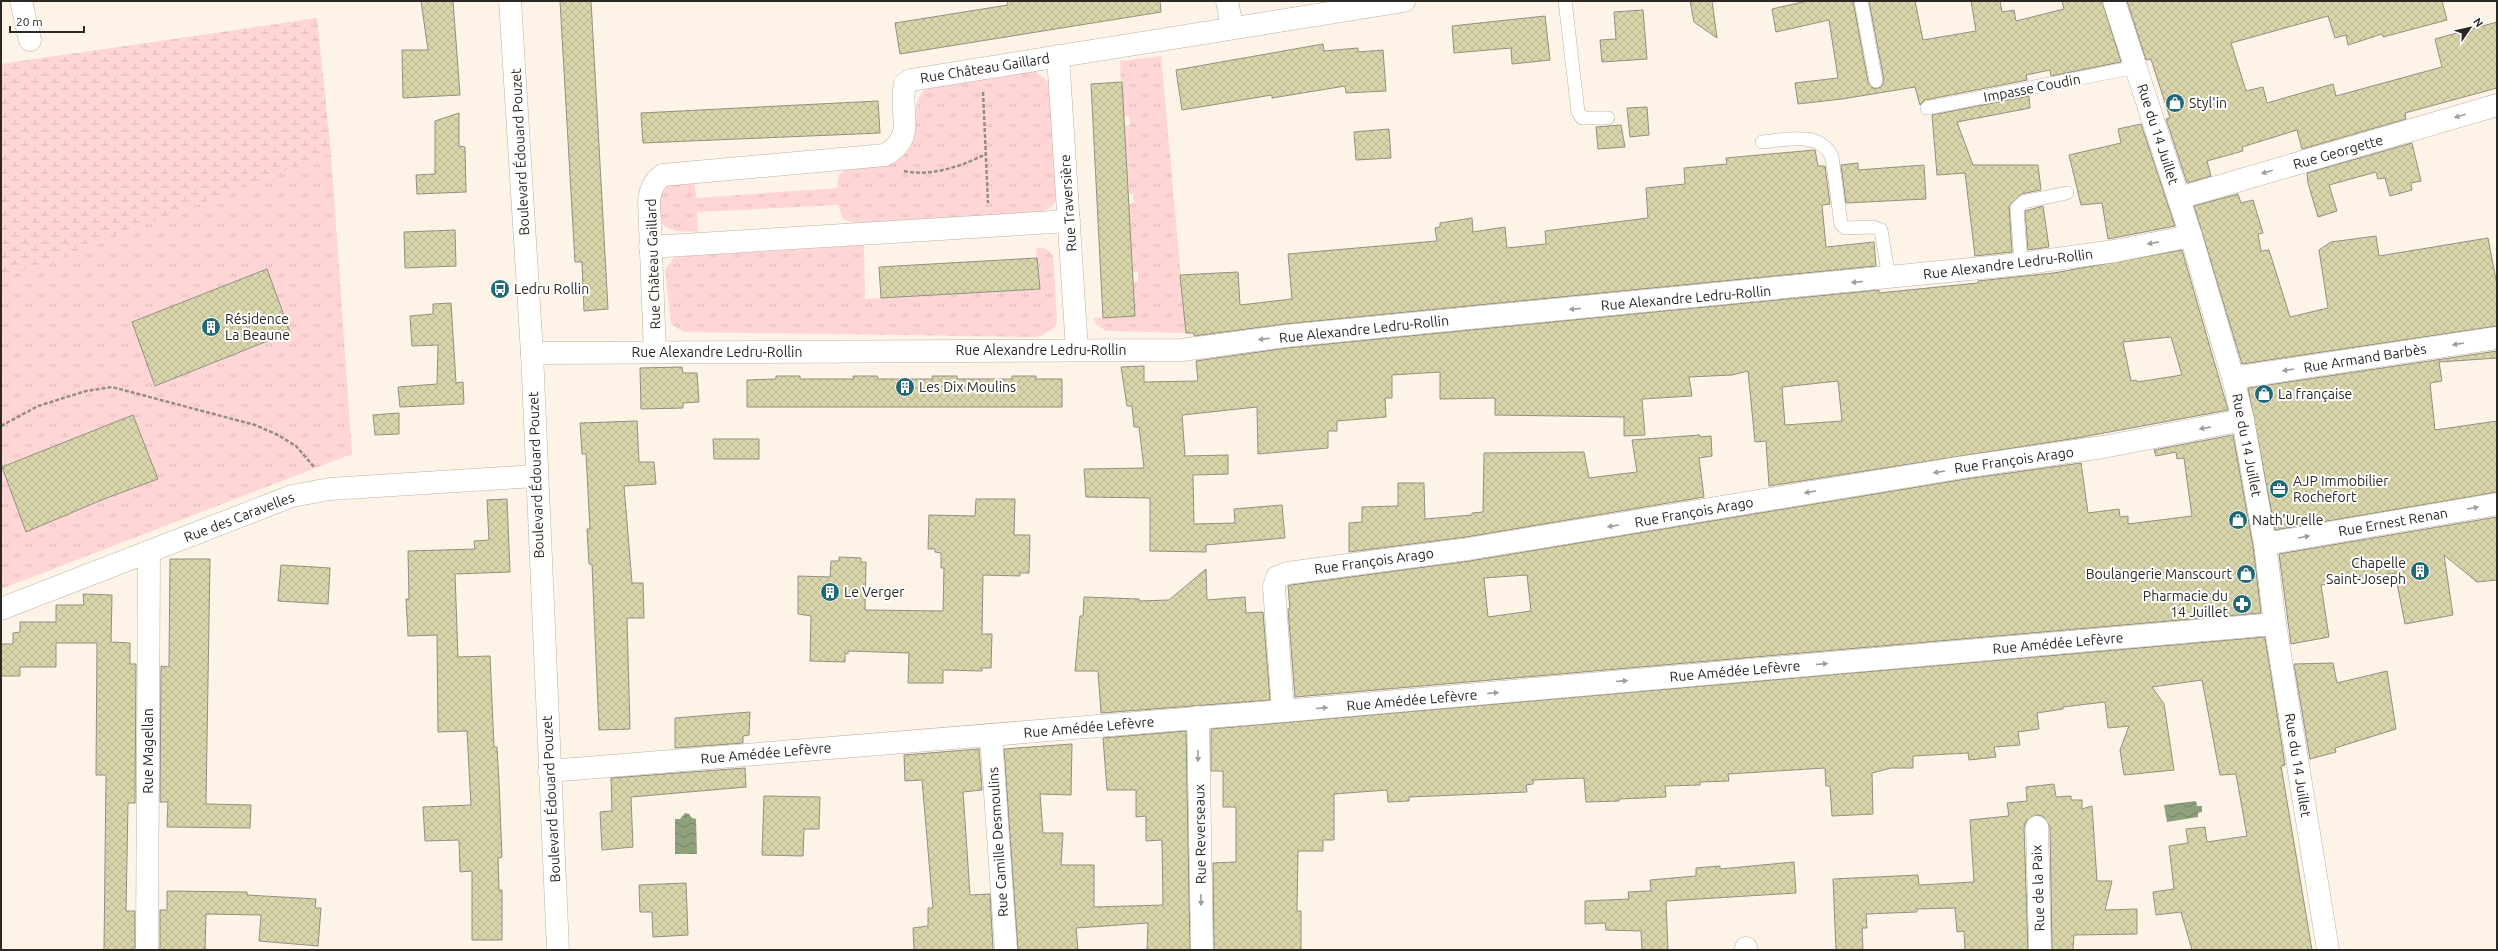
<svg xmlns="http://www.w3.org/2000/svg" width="2498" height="951" font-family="Ubuntu,sans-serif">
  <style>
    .grass { fill: url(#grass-tufts) }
    .wetland { fill: url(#wetland-marsh) }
    .water { fill: url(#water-waves) }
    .building { fill: url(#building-cross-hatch); stroke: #929082; fill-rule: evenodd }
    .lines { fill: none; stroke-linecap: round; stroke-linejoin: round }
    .service-casing { stroke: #bab1a4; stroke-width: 14 }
    .minor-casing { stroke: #bab1a4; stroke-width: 23 }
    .tertiary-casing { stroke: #bab1a4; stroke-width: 23 }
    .path { stroke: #948d84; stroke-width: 2.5; stroke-dasharray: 4 2; stroke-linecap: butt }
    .service { stroke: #fff; stroke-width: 13 }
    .minor { stroke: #fff; stroke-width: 22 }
    .tertiary { stroke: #fff; stroke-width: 22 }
    .oneway { fill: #a09e9c }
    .labels { text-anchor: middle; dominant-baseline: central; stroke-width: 4; stroke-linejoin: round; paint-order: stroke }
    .street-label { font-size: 14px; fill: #2c2823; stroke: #fff }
    .poi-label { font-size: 14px; fill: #2c2823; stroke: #fff; text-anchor: start }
  </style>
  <defs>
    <pattern id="grass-tufts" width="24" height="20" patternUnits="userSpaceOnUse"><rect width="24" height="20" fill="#ffd6d5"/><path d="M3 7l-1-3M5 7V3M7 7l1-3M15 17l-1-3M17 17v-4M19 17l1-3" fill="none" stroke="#dbb8b7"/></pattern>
    <pattern id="wetland-marsh" width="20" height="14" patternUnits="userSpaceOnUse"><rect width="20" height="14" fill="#ffd6d5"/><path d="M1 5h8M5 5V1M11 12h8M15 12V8" fill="none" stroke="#dbb8b7"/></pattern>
    <pattern id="water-waves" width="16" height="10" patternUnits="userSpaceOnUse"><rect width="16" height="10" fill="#8ea17c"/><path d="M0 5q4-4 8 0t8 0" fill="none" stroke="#748365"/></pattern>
    <pattern id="building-cross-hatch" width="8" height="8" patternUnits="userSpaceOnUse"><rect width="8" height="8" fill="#d9d5aa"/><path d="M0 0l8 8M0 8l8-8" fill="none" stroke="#bab792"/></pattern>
  </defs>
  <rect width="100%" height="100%" fill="#fdf3e6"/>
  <g class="grass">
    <polygon points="1161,56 1186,333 1106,331 1096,324 1093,318 1135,316 1133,282 1138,282 1138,272 1133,272 1129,204 1134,203 1133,194 1128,194 1125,126 1130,125 1129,116 1123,117 1120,61"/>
    <path d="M1029,72H1036L1051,84L1058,197C1054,208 1046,211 1035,214L853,223L843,219L838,205L697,212L698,231C657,235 647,216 668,181L694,178L696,198L837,188L839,175L844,171L913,139C917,121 911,98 929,86Z"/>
    <polygon points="331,154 352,454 1,589 1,279"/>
    <polygon points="864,245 865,299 1039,289 1036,248 1045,248 1053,255 1057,322 1053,329 1038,337 684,332 671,324 665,270 674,257"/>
  </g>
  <polygon class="wetland" points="317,18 331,154 1,279 1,64"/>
  <g class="water">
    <polygon points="2196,801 2197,806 2202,806 2202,812 2198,813 2198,817 2167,822 2164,805"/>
    <polygon points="685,813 689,814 692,818 696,819 697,854 675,854 675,819 680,819"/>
  </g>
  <g class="building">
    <polygon points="421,1 453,1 460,95 403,98 402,50 428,50"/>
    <polygon points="560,1 591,1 608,309 584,311 582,262 575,262"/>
    <polygon points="1007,1 1160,1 1161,12 900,54 895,23 1008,5"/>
    <polygon points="1690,1 1712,1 1717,38 1694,22"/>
    <polygon points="1807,1 1853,1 1868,82 1874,89 1881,87 1884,80 1869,1 1915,1 1923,40 1976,31 1971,1 2000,1 2002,12 2014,10 2016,21 2064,9 2062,1 2102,1 2121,62 2051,76 2050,70 2026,75 2027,80 1925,100 1920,105 1915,87 1842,99 1798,104 1795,83 1838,78 1829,20 1776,32 1772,9"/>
    <polygon points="2127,1 2442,1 2447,20 2383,37 2382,34 2348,45 2346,35 2335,38 2328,16 2231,43 2246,91 2263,87 2267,103 2333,84 2336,96 2442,67 2435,39 2497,22 2497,88 2405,113 2406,119 2302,149 2297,130 2242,147 2243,151 2207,161 2211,176 2187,183 2166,119 2170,118 2160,87 2151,59 2146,60"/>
    <polygon points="1643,10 1647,59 1602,62 1600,40 1616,39 1614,12"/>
    <polygon points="1545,16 1550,60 1512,64 1511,48 1454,53 1452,26"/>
    <polygon points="1323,44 1324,51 1358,48 1358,52 1383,50 1386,91 1346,93 1345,86 1272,98 1272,95 1182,110 1176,70"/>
    <polygon points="1122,82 1135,316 1103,318 1091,84"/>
    <polygon points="2029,96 2030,108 1957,122 1973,165 2038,165 2041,190 2021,194 2009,206 2012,252 1975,256 1965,173 1937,175 1932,115"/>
    <polygon points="878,101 880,133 643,143 641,113"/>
    <polygon points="1647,107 1649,135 1630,137 1627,108"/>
    <polygon points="459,113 459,146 465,147 466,192 417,194 416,175 435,174 435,121"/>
    <polygon points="2141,124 2175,226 2108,239 2102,203 2081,205 2069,155 2121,143 2118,129"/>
    <polygon points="1621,125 1625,147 1598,149 1596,127"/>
    <polygon points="1389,129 1391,158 1356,160 1354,132"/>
    <polygon points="2412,143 2421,181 2411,183 2412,190 2390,196 2385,178 2378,179 2376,172 2329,185 2337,211 2318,217 2308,183 2307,173"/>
    <polygon points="1815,150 1818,166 1825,166 1830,204 1822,205 1826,247 1874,242 1876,266 1285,324 1194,336 1194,333 1186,333 1180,275 1238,272 1240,305 1292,299 1288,254 1437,241 1435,228 1440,227 1440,223 1472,218 1473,232 1505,227 1507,248 1546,244 1545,231 1648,218 1646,188 1685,184 1684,168 1727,164 1726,158"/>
    <polygon points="1858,163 1858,170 1924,165 1926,199 1846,203 1841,165"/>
    <polygon points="2238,194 2241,203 2253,200 2263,233 2258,234 2261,251 2269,250 2290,317 2328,308 2319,250 2331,242 2376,236 2379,256 2488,238 2497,285 2497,326 2242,364 2194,206"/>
    <polygon points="2043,206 2049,247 2028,250 2025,211"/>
    <polygon points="455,230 456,266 405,268 404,232"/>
    <path d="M2182,250L2228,410L2077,438L1769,486L1766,441L1755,442L1748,371L1732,375L1689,377L1692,396L1642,399L1645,435L1624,436V417L1495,415V398L1440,399V372L1392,375V398H1385L1386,417L1337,421V431H1328V448L1258,454L1257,407L1182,415L1185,456L1228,455V474L1193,475L1194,524L1235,523L1234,509L1282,505L1285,538L1206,545V552L1150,551V498L1086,497L1084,469L1144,468L1139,427H1134L1132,406H1127L1121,367L1144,366V382L1198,381L1196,361L1287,348L1879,290V293L1978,283V281L2054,273ZM2171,337L2182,375L2137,382L2136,380L2131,381L2123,342ZM1838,381L1842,421L1785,425L1782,387Z"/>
    <polygon points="1037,258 1040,289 881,298 879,267"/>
    <polygon points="267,269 290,332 155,386 132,322"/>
    <polygon points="451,303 456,383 463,382 464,404 400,407 398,387 437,384 438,345 412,346 410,316 433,314 433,304"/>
    <polygon points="2497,351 2497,358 2439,362 2442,381 2430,383 2435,430 2497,421 2497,492 2275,530 2248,388"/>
    <polygon points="682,367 683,373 697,373 699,402 683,403 683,408 641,409 640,368"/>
    <polygon points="776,376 800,376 800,379 854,379 853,376 877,376 878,379 933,379 932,376 957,376 957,379 1012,379 1012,376 1036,376 1036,379 1062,379 1062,407 747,407 747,380 776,379"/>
    <polygon points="399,413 399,434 375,435 373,415"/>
    <polygon points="133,415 158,479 104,499 26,532 2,467"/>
    <polygon points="637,421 639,462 654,462 656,484 624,486 632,583 643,583 644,618 627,618 630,729 599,730 592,564 589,564 587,529 590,529 586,454 582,454 580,423"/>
    <polygon points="1700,435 1700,437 1711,436 1712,456 1699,458 1704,497 1466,537 1349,552 1349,523 1362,522 1362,507 1398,506 1398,483 1424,483 1425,519 1472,515 1472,513 1483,512 1484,453 1584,452 1589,478 1637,472 1632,440"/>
    <path d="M2233,435L2253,546L2261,613L1295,697L1288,609H1290L1288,586L1291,585L1470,561L1966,479L2081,463L2088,513L2119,509L2120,517L2128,516V524L2192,516L2184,458L2177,459L2176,452L2156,456L2154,450ZM1527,575L1531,611L1488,617L1484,578Z"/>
    <polygon points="713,439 759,439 759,459 714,459"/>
    <polygon points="507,499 510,572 455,574 458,657 490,656 494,747 497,747 499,783 502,857 498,858 499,890 502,890 502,940 472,940 472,871 460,872 459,840 425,841 423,807 471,805 467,731 438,732 437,635 408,636 406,599 409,599 408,551 475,549 474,541 489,540 487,500"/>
    <polygon points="976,499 1015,499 1014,535 1030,535 1029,573 1020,573 1020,576 983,575 982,634 992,634 991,668 982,668 982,671 943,670 943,683 908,683 909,653 848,651 848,654 845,653 845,662 810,661 811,616 798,614 798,576 830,577 831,561 839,561 839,557 861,558 861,562 866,562 865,610 943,611 944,568 941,568 941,553 935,552 935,549 928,549 929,515 975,516"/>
    <polygon points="2497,517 2497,580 2477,582 2444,555 2453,615 2405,624 2395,573 2321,585 2329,637 2291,644 2279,554"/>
    <polygon points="170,559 210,559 206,804 251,805 250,828 167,827 168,802 160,802 161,666 169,667"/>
    <polygon points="281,565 330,568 328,604 278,601"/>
    <polygon points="1206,569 1207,600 1245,597 1246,613 1263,612 1270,700 1101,713 1098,671 1075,671 1080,616 1083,616 1084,597 1139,599 1139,601 1169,600"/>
    <polygon points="83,594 112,595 111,642 130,643 130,664 136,664 135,803 128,803 126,911 135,911 135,950 104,950 106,775 96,775 97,643 56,643 56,667 20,667 20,676 1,676 1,644 13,644 13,633 20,632 20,622 56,622 56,605 84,605"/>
    <polygon points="2265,637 2285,765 2281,766 2312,950 2192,950 2181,912 2156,915 2153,892 2174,889 2169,846 2188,843 2186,829 2205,827 2207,842 2247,836 2236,774 2220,775 2202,680 2152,687 2164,704 2174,770 2124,775 2120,750 2129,726 2108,728 2105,702 2063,707 2063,709 2037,713 2039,729 2018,732 2020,745 1994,747 1996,757 1969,760 1968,753 1913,756 1913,768 1891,768 1872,773 1873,814 1832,816 1830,786 1826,786 1825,768 1728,774 1729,781 1700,782 1700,785 1665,786 1666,797 1619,799 1619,801 1586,802 1584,778 1533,780 1533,784 1526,785 1527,792 1409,797 1409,801 1388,802 1387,790 1334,794 1334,840 1323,840 1323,851 1298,851 1297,911 1301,911 1301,950 1214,950 1213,863 1236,862 1236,807 1223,807 1223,771 1211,771 1211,729"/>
    <polygon points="2333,663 2337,683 2387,671 2396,729 2335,748 2336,752 2310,759 2294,664"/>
    <polygon points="750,712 749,735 743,736 743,743 675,748 675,718"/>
    <polygon points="1186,731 1190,950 1147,950 1148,923 1076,928 1078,950 1018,950 1004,749 1072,744 1071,795 1040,794 1043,833 1063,833 1061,865 1094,865 1094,907 1163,905 1162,840 1146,841 1146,816 1136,817 1136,790 1107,790 1103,738"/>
    <polygon points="979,749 982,790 963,792 970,895 990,894 993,950 914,950 913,928 928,926 928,908 933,908 922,780 905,781 904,755"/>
    <polygon points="745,768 746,787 631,797 633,847 602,850 600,812 612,811 611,778"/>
    <polygon points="2054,784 2056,797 2071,796 2071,800 2082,800 2082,809 2092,806 2097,881 2112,881 2105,910 2137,909 2137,934 2074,935 2073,950 2052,950 2050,827 2043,816 2036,815 2026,821 2024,827 2028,950 1965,950 1964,931 1957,932 1955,908 1917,909 1917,912 1866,914 1867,928 1862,928 1863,950 1836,950 1833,879 1918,875 1919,885 1974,882 1970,820 2009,816 2007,803 2027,801 2026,787"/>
    <polygon points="764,796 820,797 819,829 804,829 803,856 762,855"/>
    <polygon points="1794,862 1796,893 1666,901 1668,950 1642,950 1641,931 1606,930 1605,923 1585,924 1585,901 1629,899 1628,892 1651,891 1650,880 1696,876 1696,868 1720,866 1720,869"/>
    <polygon points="686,883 688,935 653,937 652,912 640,912 639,885"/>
    <polygon points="167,891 247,892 247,895 316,899 315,908 321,908 318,946 259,941 261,915 206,914 205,950 160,950 160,910 167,910"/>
  </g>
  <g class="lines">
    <defs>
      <g id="service">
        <polyline points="1565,1 1578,112 1582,118 1608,118"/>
        <polyline points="1861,1 1876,81"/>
        <polyline points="1927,108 2136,67"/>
        <path d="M1762,142C1786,140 1819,130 1832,157L1841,224L1845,228L1873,227L1881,230L1889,279"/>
        <polyline points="2021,264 2017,208 2023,202 2067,193"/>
      </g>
      <g id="minor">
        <polyline points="21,1 30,40"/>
        <polyline points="1227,1 1232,27"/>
        <polyline points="2114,1 2191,236 2233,378 2243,420 2265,544 2275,624 2328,950"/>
        <polyline points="1058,56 1077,350"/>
        <polyline points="2179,198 2497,105"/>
        <polyline points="650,247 1069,221"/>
        <path d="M655,352L649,200C651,189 653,182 663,175L885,155C918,136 898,113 905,84L911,80L1404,1"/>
        <polyline points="532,353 1182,350 1286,336 2021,264 2115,251 2191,236"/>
        <polyline points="2233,378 2497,338"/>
        <polyline points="2265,544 2497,504"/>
        <polyline points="1,609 292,496 330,489 536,476"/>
        <polyline points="1283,711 1274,587 1277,577 1288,573 1468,549 1964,467 2103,447 2243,420"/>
        <polyline points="1198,717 1202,950"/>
        <polyline points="991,735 1006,950"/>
        <polyline points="549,771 1283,711 2275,624"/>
        <polyline points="2037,827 2040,950"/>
        <polyline points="1746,948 1746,950"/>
        <polyline points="147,950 149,552"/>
      </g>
      <polyline id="tertiary" points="510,1 532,353 558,950"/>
    </defs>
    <use href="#service" class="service-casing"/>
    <use href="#minor" class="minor-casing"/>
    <use href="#tertiary" class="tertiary-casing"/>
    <g class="path">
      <polyline points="983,92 988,203"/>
      <path d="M904,171C931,177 962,166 986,154"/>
      <polyline points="1,426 38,406 86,391 112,387 255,425 278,435 296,446 315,468"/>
    </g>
    <use href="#service" class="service"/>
    <use href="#minor" class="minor"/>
    <use href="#tertiary" class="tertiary"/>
  </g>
  <defs><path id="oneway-solid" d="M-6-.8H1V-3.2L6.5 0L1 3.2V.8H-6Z"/></defs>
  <g class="oneway">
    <use href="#oneway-solid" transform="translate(2460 116) rotate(164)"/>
    <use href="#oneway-solid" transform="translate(2267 172) rotate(164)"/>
    <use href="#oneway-solid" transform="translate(2153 243) rotate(169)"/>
    <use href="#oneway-solid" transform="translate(1857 282) rotate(175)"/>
    <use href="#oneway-solid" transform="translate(1575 309) rotate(175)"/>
    <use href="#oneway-solid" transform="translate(1264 339) rotate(173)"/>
    <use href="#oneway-solid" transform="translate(2458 344) rotate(171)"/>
    <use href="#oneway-solid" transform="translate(2288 370) rotate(171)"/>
    <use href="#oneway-solid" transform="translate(2205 428) rotate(169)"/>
    <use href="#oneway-solid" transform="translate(1939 472) rotate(171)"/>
    <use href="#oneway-solid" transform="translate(1810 492) rotate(171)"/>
    <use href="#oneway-solid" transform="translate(2473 508) rotate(-10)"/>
    <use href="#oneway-solid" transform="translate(1613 526) rotate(171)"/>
    <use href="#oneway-solid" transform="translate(2304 537) rotate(-10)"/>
    <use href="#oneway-solid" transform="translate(1822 664) rotate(-5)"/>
    <use href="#oneway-solid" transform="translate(1622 681) rotate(-5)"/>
    <use href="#oneway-solid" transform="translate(1493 693) rotate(-5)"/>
    <use href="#oneway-solid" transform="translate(1322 708) rotate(-5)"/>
    <use href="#oneway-solid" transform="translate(1198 756) rotate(89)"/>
    <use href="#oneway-solid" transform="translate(1201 900) rotate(89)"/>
  </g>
  <defs>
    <symbol id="shop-disc" viewBox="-11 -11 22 22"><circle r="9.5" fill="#206875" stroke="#fff"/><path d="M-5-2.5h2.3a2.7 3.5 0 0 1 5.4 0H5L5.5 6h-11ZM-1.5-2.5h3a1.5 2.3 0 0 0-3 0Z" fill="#fff"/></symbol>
    <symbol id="bus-disc" viewBox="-11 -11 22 22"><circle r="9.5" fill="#206875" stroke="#fff"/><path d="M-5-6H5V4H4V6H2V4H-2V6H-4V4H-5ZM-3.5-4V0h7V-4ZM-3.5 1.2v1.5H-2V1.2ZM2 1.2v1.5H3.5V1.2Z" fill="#fff"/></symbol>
    <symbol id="building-disc" viewBox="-11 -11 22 22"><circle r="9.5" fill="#206875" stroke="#fff"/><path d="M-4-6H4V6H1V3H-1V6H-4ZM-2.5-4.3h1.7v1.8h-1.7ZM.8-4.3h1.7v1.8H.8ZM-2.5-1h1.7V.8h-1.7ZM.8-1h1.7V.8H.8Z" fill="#fff"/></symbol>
    <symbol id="office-disc" viewBox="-11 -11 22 22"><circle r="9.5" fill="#206875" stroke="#fff"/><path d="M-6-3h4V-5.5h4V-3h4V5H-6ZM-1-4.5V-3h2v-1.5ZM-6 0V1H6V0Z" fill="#fff"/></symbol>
    <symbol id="pharmacy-disc" viewBox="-11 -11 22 22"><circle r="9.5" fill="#206875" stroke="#fff"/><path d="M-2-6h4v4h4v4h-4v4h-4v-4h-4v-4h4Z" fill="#fff"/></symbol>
  </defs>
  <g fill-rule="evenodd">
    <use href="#shop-disc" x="2164" y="92" width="22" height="22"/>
    <use href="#bus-disc" x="489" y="278" width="22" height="22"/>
    <use href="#building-disc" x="200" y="316" width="22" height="22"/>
    <use href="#building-disc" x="894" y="376" width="22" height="22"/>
    <use href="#shop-disc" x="2253" y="383" width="22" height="22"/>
    <use href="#office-disc" x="2268" y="478" width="22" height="22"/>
    <use href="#shop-disc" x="2227" y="509" width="22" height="22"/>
    <use href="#building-disc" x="2409" y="560" width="22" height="22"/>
    <use href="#shop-disc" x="2235" y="563" width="22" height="22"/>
    <use href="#building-disc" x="819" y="581" width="22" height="22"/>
    <use href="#pharmacy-disc" x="2231" y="593" width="22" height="22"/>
  </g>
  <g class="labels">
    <g class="street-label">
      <text transform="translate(985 68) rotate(-9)">Rue Château Gaillard</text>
      <text transform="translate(2032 88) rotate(-11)">Impasse Coudin</text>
      <text transform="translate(2158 134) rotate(72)">Rue du 14 Juillet</text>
      <text transform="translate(520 152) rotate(-93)">Boulevard Édouard Pouzet</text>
      <text transform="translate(2338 152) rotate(-16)">Rue Georgette</text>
      <text transform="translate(1068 203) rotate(-94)">Rue Traversière</text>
      <text transform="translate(653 264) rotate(-92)">Rue Château Gaillard</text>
      <text transform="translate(2008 264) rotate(-7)">Rue Alexandre Ledru-Rollin</text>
      <text transform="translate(1686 298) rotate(-5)">Rue Alexandre Ledru-Rollin</text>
      <text transform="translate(1364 329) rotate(-6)">Rue Alexandre Ledru-Rollin</text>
      <text x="1041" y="350">Rue Alexandre Ledru-Rollin</text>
      <text x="717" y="352">Rue Alexandre Ledru-Rollin</text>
      <text transform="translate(2365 358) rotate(-9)">Rue Armand Barbès</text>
      <text transform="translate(2247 445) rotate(79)">Rue du 14 Juillet</text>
      <text transform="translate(2014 460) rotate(-8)">Rue François Arago</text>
      <text transform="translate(536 475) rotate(-92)">Boulevard Édouard Pouzet</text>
      <text transform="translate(1694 512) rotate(-10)">Rue François Arago</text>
      <text transform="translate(239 517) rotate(-21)">Rue des Caravelles</text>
      <text transform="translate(2393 522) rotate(-10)">Rue Ernest Renan</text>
      <text transform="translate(1374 561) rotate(-8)">Rue François Arago</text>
      <text transform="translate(2058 643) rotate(-5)">Rue Amédée Lefèvre</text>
      <text transform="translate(1735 671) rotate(-5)">Rue Amédée Lefèvre</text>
      <text transform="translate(1412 700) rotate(-5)">Rue Amédée Lefèvre</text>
      <text transform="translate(1089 727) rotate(-5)">Rue Amédée Lefèvre</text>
      <text transform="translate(148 751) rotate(-90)">Rue Magellan</text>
      <text transform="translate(766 753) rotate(-5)">Rue Amédée Lefèvre</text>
      <text transform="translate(2298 765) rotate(81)">Rue du 14 Juillet</text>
      <text transform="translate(551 799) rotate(-93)">Boulevard Édouard Pouzet</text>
      <text transform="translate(1200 834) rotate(-91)">Rue Reverseaux</text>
      <text transform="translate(998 842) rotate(-94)">Rue Camille Desmoulins</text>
      <text transform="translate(2038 888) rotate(-92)">Rue de la Paix</text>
    </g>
    <g class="poi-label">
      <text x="2189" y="103">Styl'in</text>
      <text x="514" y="289">Ledru Rollin</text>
      <text x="225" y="319">Résidence<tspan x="225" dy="16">La Beaune</tspan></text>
      <text x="919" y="387">Les Dix Moulins</text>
      <text x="2278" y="394">La française</text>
      <text x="2293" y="481">AJP Immobilier<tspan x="2293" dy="16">Rochefort</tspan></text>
      <text x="2252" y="520">Nath'Urelle</text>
      <text x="2406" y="563" text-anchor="end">Chapelle<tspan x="2406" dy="16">Saint-Joseph</tspan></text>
      <text x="2232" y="574" text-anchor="end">Boulangerie Manscourt</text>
      <text x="844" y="592">Le Verger</text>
      <text x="2228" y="596" text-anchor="end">Pharmacie du<tspan x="2228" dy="16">14 Juillet</tspan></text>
    </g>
  </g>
  <rect width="2498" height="951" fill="none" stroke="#2c2823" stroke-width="4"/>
  <g transform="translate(2470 28) rotate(56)" stroke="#ffffff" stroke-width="3" paint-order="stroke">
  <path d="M0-3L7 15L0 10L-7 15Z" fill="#2c2823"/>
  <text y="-6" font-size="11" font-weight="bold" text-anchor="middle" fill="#2c2823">N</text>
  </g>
  <path d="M10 26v6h74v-6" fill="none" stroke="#2c2823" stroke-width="2"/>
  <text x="16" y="26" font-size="12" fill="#2c2823" stroke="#ffffff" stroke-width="3" paint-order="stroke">20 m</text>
</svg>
